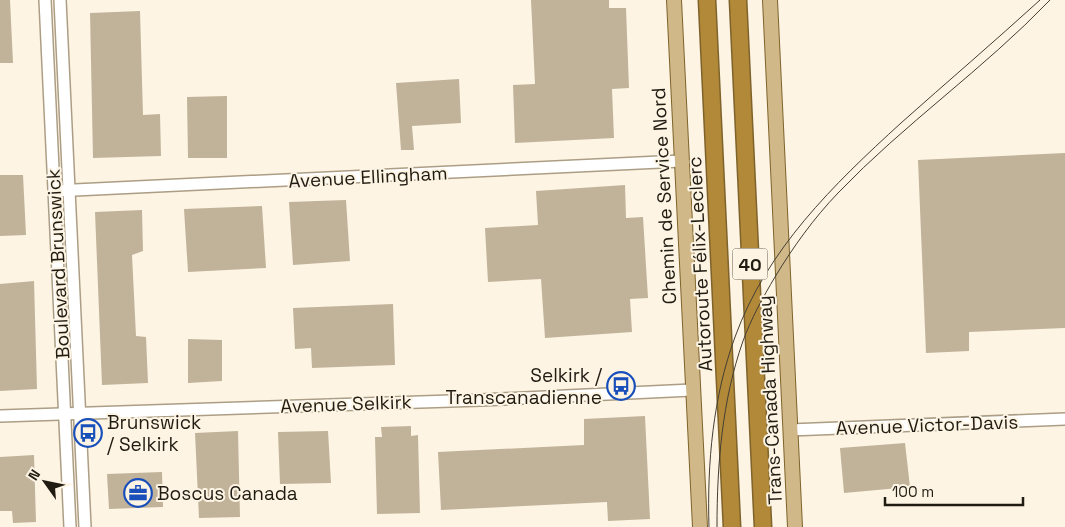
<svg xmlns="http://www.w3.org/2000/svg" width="1065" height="527" font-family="'Space Grotesk',sans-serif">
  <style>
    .building { fill: #c1b39a }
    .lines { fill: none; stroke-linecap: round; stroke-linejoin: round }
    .minor-casing { stroke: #ac9e85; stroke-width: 14 }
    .major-casing { stroke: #7f632b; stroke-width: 16 }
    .highway-casing { stroke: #7f632b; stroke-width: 19 }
    .minor { stroke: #fff; stroke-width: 11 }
    .major { stroke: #d0b888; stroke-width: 14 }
    .highway { stroke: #b18939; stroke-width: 16 }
    .tram { stroke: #443e33; stroke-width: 1 }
    .labels { text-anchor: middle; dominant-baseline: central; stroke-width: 4; stroke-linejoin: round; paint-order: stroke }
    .shield { fill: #fdf4e4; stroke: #635d51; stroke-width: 1 }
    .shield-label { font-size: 18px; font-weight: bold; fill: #211c12 }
    .street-label { font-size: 19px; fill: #211c12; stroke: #fdf4e4 }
    .poi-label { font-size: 19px; fill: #211c12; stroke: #fdf4e4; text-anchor: start }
  </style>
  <rect width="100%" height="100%" fill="#fdf4e4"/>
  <g class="building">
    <polygon points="0,0 10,0 13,63 0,63"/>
    <polygon points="531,0 609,0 609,8 626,8 629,88 612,89 614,138 515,143 513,85 535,84"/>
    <polygon points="140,11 143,115 160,114 161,156 93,158 90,13"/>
    <polygon points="459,79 461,123 412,126 414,150 401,150 396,83"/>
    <polygon points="227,96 227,158 188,158 187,97"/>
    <polygon points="1065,153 1065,328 969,332 969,351 926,353 918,160"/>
    <polygon points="0,175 23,175 26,235 0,236"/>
    <polygon points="625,185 626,218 643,217 648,298 630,299 632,332 545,338 541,279 488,282 485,228 538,225 536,191"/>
    <polygon points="346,200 350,261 293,265 289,202"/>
    <polygon points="262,206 266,268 188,272 184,209"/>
    <polygon points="142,210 143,251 132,255 136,336 146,337 148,383 102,385 95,212"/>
    <polygon points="34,281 37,389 0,391 0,284"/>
    <polygon points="393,304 395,365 312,368 311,348 295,349 293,308"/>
    <polygon points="188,339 222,340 222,381 188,383"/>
    <polygon points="645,416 650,519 608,521 607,502 441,510 438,452 584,445 584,419"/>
    <polygon points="411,426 411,436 418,435 420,513 377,514 375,437 382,437 381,427"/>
    <polygon points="238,431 240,517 199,518 195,433"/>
    <polygon points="328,431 331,483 280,484 278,432"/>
    <polygon points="905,443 910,487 844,493 840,448"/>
    <polygon points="34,455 36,522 13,523 12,511 0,511 0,457"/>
    <polygon points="162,472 163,507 109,509 107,474"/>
  </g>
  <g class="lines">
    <defs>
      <g id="minor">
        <polyline points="45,0 70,527"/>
        <polyline points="60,0 85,527"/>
        <polyline points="54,191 681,161"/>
        <polyline points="0,416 481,400 692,390"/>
        <polyline points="790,430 1065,419"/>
      </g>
      <g id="major">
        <polyline points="674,0 700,527"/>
        <polyline points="770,0 795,527"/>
      </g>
      <g id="highway">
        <polyline points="707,0 732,527"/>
        <polyline points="738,0 763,527"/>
      </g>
    </defs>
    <use href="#minor" class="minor-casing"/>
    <use href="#major" class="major-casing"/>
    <use href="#highway" class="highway-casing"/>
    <use href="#minor" class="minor"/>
    <use href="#major" class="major"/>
    <use href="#highway" class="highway"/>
    <g class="tram">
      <path d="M709,527C707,463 713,397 735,337C767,249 833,185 901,123C947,82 994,42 1040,0"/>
      <path d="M717,527C717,464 722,401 743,341C751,319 763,297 775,277C793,247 814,218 838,193C904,124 984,69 1050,0"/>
    </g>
  </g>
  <defs>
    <symbol id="bus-ring" viewBox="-11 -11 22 22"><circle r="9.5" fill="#fdf4e4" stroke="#184fbb" stroke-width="1.5"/><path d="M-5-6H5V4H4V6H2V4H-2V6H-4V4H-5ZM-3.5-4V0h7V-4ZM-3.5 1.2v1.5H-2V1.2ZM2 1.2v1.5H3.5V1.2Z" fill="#184fbb"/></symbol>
    <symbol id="office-ring" viewBox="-11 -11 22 22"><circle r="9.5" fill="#fdf4e4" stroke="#184fbb" stroke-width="1.5"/><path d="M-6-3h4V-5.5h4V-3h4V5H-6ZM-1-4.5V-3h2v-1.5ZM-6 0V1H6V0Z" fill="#184fbb"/></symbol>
  </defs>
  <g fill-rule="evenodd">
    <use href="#bus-ring" x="605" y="370" width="32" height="32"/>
    <use href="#bus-ring" x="72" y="417" width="32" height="32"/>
    <use href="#office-ring" x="122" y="477" width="32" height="32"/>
  </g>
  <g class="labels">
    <rect class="shield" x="732.5" y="248.5" width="35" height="31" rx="4"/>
    <g class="shield-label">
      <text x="750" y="264">40</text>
    </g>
    <g class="street-label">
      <text transform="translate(368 177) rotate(-3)">Avenue Ellingham</text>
      <text transform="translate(664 196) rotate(-93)">Chemin de Service Nord</text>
      <text transform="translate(58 264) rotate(-93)">Boulevard Brunswick</text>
      <text transform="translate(700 264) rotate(-93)">Autoroute Félix-Leclerc</text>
      <text transform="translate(770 400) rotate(-93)">Trans-Canada Highway</text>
      <text transform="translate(346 404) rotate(-2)">Avenue Selkirk</text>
      <text transform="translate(927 425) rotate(-2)">Avenue Victor-Davis</text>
    </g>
    <g class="poi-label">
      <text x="602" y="375" text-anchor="end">Selkirk /<tspan x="602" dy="22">Transcanadienne</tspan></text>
      <text x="107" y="422">Brunswick<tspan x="107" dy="22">/ Selkirk</tspan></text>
      <text x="157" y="493">Boscus Canada</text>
    </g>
  </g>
  <g transform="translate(45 482) rotate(303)" stroke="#fdf4e4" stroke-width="4" paint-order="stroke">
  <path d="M0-4L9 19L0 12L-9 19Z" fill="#211c12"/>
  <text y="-8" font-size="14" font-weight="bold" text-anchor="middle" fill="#211c12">N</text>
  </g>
  <path d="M885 497v8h138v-8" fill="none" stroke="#211c12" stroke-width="2.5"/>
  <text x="892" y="497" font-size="15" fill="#211c12" stroke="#fdf4e4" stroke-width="4" paint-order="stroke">100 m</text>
</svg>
